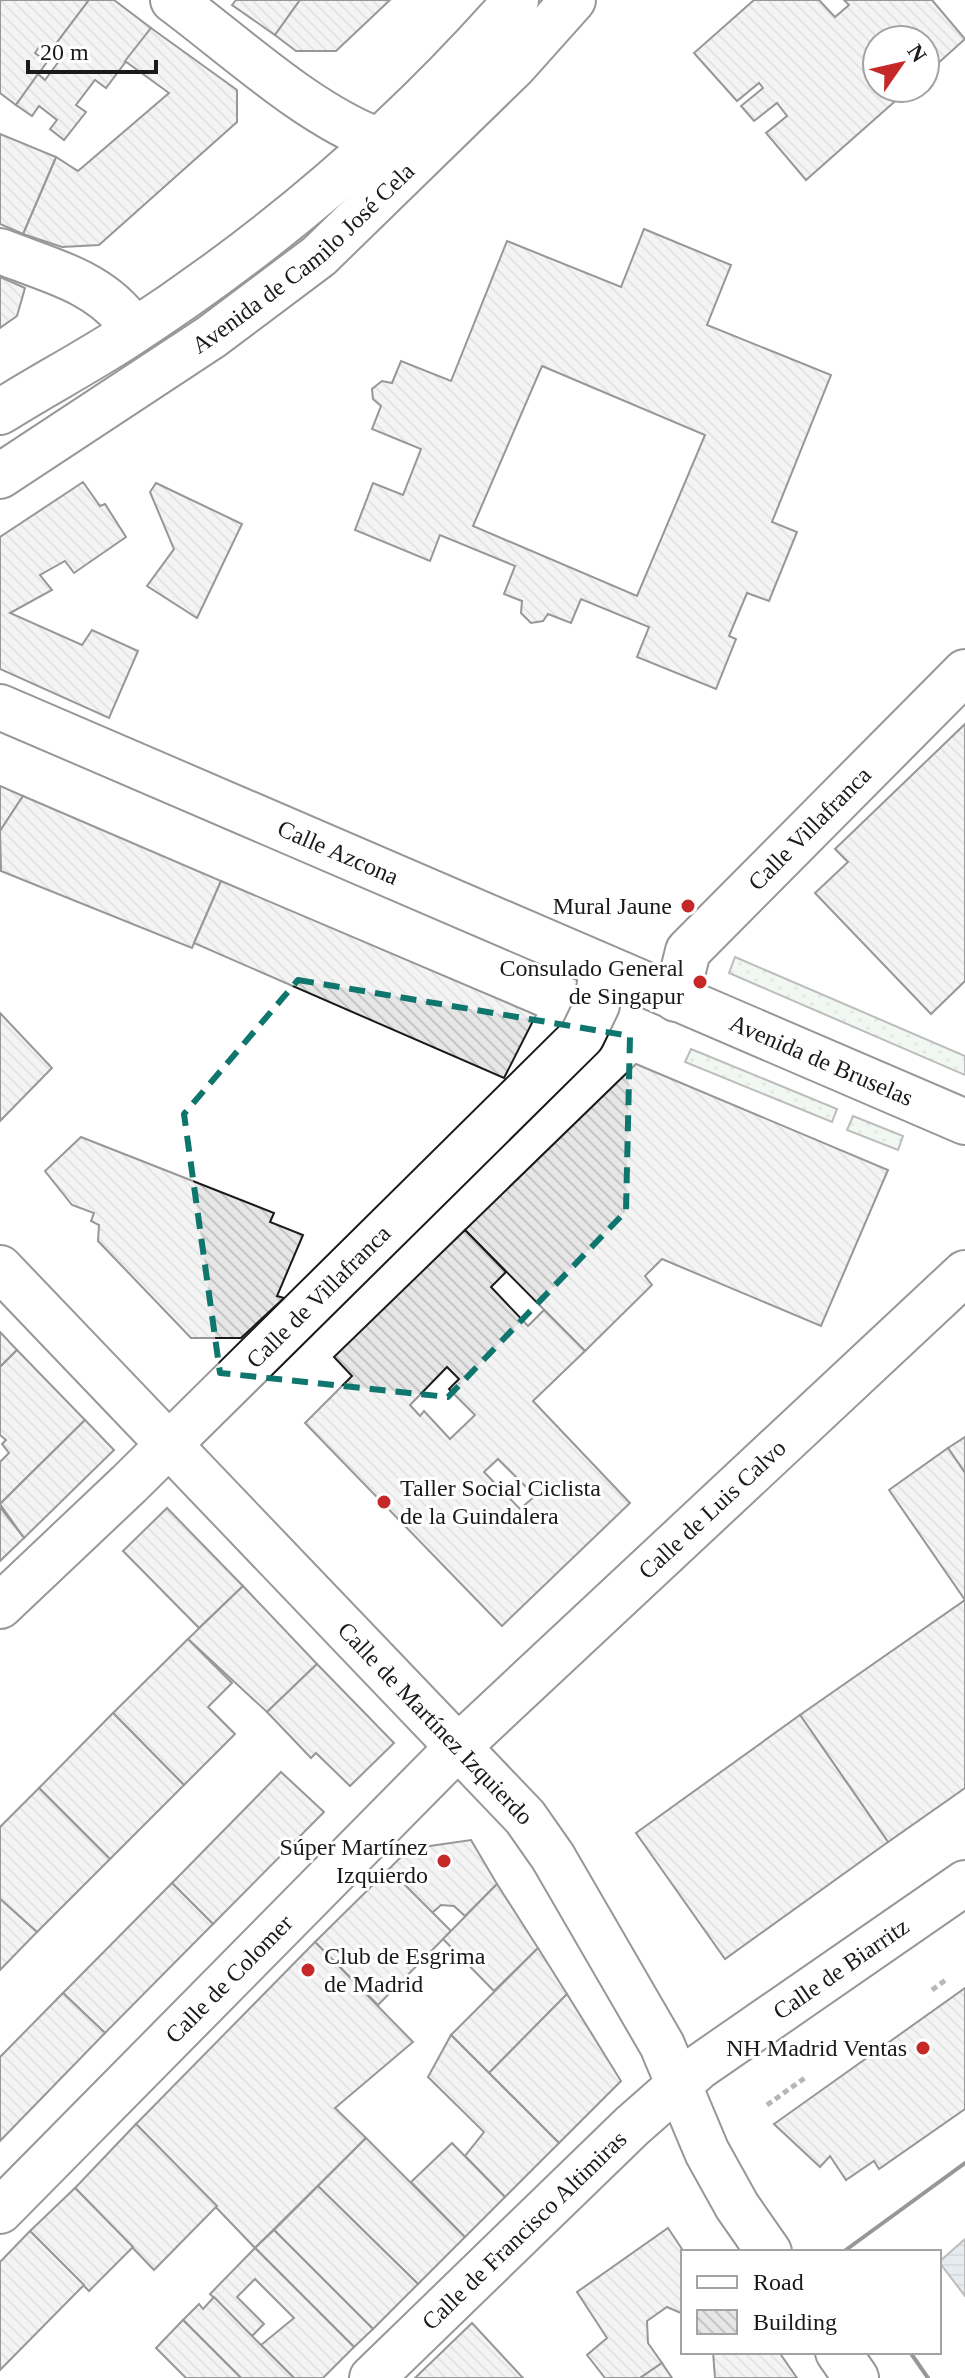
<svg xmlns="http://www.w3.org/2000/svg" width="965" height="2378" font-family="Georgia,serif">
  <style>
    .grass { fill: url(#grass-dots); stroke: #6a6a6a; stroke-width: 2 }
    .water { fill: url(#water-rules); stroke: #6a6a6a; stroke-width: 2 }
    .building { fill: url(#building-back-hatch); stroke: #1a1a1a; stroke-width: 2; fill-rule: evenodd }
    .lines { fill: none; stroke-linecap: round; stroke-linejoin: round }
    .minor-casing { stroke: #1a1a1a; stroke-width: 48 }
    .path { stroke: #5f5f5f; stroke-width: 5; stroke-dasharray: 6 4; stroke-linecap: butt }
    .minor { stroke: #fff; stroke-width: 44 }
    .wall { stroke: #1a1a1a; stroke-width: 4 }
    .marked { fill: none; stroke: #0f766e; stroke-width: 6; stroke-dasharray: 16 10; stroke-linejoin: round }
    .poi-dot { fill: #c62828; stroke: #fff; stroke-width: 3 }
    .labels { text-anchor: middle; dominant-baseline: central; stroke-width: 6; stroke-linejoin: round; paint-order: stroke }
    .street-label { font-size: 24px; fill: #1a1a1a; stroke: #fff }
    .poi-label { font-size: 24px; fill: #1a1a1a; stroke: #fff; text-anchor: end }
  </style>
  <defs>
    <pattern id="grass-dots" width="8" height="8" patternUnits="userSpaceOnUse" patternTransform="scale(2)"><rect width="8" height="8" fill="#e0efe3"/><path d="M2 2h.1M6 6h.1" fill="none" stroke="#c0ccc2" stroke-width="1.8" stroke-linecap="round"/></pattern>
    <pattern id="water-rules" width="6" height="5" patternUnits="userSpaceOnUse" patternTransform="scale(2)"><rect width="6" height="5" fill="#c6d2dc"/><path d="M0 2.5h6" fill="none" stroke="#aab4bc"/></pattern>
    <pattern id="building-back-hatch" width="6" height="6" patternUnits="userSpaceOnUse" patternTransform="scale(2)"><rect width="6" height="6" fill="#e6e6e6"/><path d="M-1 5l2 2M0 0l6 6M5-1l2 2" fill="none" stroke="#c5c5c5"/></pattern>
  </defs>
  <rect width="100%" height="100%" fill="#fff"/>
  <g class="grass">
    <polygon points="735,957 965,1056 965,1075 729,973"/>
    <polygon points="691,1049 837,1109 832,1122 685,1062"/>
    <polygon points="853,1116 903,1136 898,1150 847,1130"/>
  </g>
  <polygon class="water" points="965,2239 965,2296 939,2262"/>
  <g class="building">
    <polygon points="0,0 89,0 49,53 40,46 35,53 47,62 16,105 0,93"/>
    <polygon points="89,0 114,0 151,28 106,88 95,80 76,105 86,112 64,140 50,129 57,120 39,106 32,116 16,105 38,74 45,80 59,61 49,53"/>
    <polygon points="236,0 300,0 275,35 232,5"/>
    <polygon points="300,0 390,0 336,51 296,51 275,35"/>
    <polygon points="754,0 819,0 835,17 849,5 844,0 932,0 965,39 925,75 925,40 877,40 877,88 910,88 806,180 766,133 787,116 777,103 754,121 741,106 763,88 759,83 737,101 694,53"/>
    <polygon points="151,28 237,90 237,122 99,245 62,247 23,234 56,157 78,171 169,93 125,61"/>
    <polygon points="0,134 56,157 23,234 0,224"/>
    <path d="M644,229L731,265L707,325L831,375L772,522L797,532L769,601L747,593L729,636L736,639L716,689L637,657L649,627L581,599L571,623L548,614L543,621L531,623L521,613L522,601L504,594L515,566L440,535L430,561L355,530L373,483L403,495L421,449L372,429L381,406L373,399L372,389L382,381L392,383L401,361L451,381L507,241L621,287ZM542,366L705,435L637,596L473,526Z"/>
    <polygon points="0,277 25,288 17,316 0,328"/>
    <polygon points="83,482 100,506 105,504 126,537 74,573 65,561 40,575 52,590 10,613 82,645 92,630 138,651 109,718 0,669 0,537"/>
    <polygon points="156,483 242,524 197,618 147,586 174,549 150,492"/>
    <polygon points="965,724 965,981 931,1014 815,893 848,862 835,849"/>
    <polygon points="0,786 23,796 0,831"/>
    <polygon points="23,796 221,881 192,948 1,871 0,831"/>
    <polygon points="221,881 536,1015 504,1078 194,943"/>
    <polygon points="0,1013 52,1068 0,1121"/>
    <polygon points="636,1064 888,1170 821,1326 662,1259 645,1276 652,1285 585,1351 465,1230"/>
    <polygon points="81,1137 274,1213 270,1222 303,1235 277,1296 284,1298 241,1338 191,1338 98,1241 99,1225 91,1221 94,1213 72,1205 45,1171"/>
    <path d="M465,1230L506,1272L491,1287L528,1326L544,1310L585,1351L533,1401L630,1503L502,1626L305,1423L352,1376L334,1357ZM447,1367L459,1379L449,1389L475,1415L450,1439L424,1411L420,1416L410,1405ZM498,1459L535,1496L520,1509L484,1472Z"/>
    <polygon points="0,1332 17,1350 0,1367"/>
    <polygon points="17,1350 85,1420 0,1504 0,1462 9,1453 2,1444 6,1440 0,1435 0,1367"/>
    <polygon points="85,1420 114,1450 24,1538 0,1504"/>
    <polygon points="965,1437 965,1473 948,1448"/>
    <polygon points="948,1448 965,1473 965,1600 889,1490"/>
    <polygon points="0,1507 24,1538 0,1561"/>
    <polygon points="167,1508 243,1586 199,1628 123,1551"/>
    <polygon points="243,1586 317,1664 267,1712 188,1639"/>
    <polygon points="965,1600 965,1788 888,1842 800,1715"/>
    <polygon points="188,1639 232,1683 208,1707 235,1734 184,1785 113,1713"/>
    <polygon points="317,1664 394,1743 350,1786 316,1753 311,1758 267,1712"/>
    <polygon points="113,1713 184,1785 110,1859 39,1788"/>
    <polygon points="800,1715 888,1842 725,1959 636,1833"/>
    <polygon points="281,1772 324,1812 213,1924 172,1883"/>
    <polygon points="39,1788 110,1859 37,1932 0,1899 0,1827"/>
    <polygon points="471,1840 497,1884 465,1916 454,1906 441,1905 432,1913 389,1869 409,1849"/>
    <polygon points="389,1869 451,1931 378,2005 315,1942"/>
    <polygon points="172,1883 213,1924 105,2033 63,1993"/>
    <polygon points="497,1884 538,1948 494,1991 443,1939"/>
    <polygon points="0,1899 37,1932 0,1970"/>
    <polygon points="315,1942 413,2042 335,2108 366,2138 255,2248 136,2124"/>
    <polygon points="538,1948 567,1994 489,2073 451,2035"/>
    <polygon points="965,1988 965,2109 879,2169 874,2161 846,2180 830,2156 820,2167 774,2124"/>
    <polygon points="63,1993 105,2033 0,2141 0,2057"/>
    <polygon points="567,1994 621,2081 559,2143 489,2073"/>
    <polygon points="451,2035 559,2143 505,2197 465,2156 484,2132 428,2077"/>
    <polygon points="136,2124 217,2206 154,2270 75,2188"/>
    <polygon points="366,2138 465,2237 418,2284 318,2186"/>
    <polygon points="452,2143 505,2197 465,2237 411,2182"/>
    <polygon points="318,2186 418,2284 373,2329 274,2230"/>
    <polygon points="75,2188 133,2247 89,2291 30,2231"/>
    <polygon points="668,2228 684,2252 683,2314 667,2307 647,2321 648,2343 662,2363 640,2378 605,2378 587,2355 607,2338 577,2292"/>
    <polygon points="274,2230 373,2329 354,2347 255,2248"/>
    <polygon points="30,2231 84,2285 0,2370 0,2262"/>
    <polygon points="255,2248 354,2347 323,2378 294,2378 261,2345 294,2318 255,2279 237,2297 264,2324 252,2336 210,2294"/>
    <polygon points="214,2297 252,2336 294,2378 241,2378 183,2320 199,2304 203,2309"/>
    <polygon points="183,2320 241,2378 186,2378 156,2348"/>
    <polygon points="472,2323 523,2378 415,2378"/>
    <polygon points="713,2352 779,2352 797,2378 715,2378"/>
    <polygon points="662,2363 672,2378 640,2378"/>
  </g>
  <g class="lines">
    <defs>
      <g id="minor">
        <path d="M173,0C235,46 306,113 377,140"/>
        <path d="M0,251C45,269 95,280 126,319V336"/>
        <path d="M0,412C41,386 85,363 125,337C269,244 403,129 516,0"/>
        <path id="s1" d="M0,476L211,337L319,256L514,66L573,0"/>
        <path id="s2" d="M0,707L965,1122"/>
        <path id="s3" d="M676,999L688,951L965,672"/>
        <path id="s4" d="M0,1268L525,1817L553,1857L662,2045L707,2152L737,2206L769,2252"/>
        <path id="s5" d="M0,1606L129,1484L582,1036L597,1005L602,967"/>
        <path id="s6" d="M0,2211L459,1746L965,1273"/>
        <polyline points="838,2352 856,2378"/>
        <path id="s7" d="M372,2378L632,2126L699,2067L965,1883"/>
      </g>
    </defs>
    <use href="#minor" class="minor-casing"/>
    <g class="path">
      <polyline points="932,1990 947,1979"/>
      <polyline points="767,2105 806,2077"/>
    </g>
    <use href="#minor" class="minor"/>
    <g class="wall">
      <polyline points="843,2252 965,2163"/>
      <polyline points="910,2352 928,2378"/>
    </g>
  </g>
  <path d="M0 0H965V2378H0ZM298,980L630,1036L626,1211L448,1397L220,1373L184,1114Z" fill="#fff" fill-opacity=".55" fill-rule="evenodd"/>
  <path class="marked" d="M298,980L630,1036L626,1211L448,1397L220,1373L184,1114Z"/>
  <g class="poi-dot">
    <circle cx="688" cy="906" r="8"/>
    <circle cx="700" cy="982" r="8"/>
    <circle cx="384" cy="1502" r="8"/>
    <circle cx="444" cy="1861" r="8"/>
    <circle cx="308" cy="1970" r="8"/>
    <circle cx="923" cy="2048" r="8"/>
  </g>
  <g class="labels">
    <g class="street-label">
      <text stroke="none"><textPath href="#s1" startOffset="374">Avenida de Camilo José Cela</textPath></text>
      <text stroke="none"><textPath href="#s3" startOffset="222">Calle Villafranca</textPath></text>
      <text stroke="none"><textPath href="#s2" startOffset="368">Calle Azcona</textPath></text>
      <text stroke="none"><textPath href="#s2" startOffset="894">Avenida de Bruselas</textPath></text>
      <text stroke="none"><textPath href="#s5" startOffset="444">Calle de Villafranca</textPath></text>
      <text stroke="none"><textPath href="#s6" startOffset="1000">Calle de Luis Calvo</textPath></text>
      <text stroke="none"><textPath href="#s4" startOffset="630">Calle de Martínez Izquierdo</textPath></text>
      <text stroke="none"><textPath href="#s7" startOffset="624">Calle de Biarritz</textPath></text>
      <text stroke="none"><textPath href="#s6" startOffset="326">Calle de Colomer</textPath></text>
      <text stroke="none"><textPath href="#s7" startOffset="212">Calle de Francisco Altimiras</textPath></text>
    </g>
    <g class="poi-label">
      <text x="672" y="906">Mural Jaune</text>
      <text x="684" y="968">Consulado General<tspan x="684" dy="28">de Singapur</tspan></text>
      <text x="400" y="1488" text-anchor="start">Taller Social Ciclista<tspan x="400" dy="28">de la Guindalera</tspan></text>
      <text x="428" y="1847">Súper Martínez<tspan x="428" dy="28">Izquierdo</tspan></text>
      <text x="324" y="1956" text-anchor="start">Club de Esgrima<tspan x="324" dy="28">de Madrid</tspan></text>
      <text x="907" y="2048">NH Madrid Ventas</text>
    </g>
  </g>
  <rect x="681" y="2250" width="260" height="104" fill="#ffffff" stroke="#a3a3a3" stroke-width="2"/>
  <rect x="697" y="2276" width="40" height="12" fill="#ffffff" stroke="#a3a3a3" stroke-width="2"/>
  <text x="753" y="2290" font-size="24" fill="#1a1a1a">Road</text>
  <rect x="697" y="2310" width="40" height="24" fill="url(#building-back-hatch)" stroke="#a3a3a3" stroke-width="2"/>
  <text x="753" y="2330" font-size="24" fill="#1a1a1a">Building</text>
  <g transform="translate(901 64) rotate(56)"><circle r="38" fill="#ffffff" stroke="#a3a3a3" stroke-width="2"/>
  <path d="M0-6L14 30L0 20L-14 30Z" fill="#c62828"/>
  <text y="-12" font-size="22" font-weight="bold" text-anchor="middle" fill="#1a1a1a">N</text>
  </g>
  <path d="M28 60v12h128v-12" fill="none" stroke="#1a1a1a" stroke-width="4"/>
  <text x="40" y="60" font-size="24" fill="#1a1a1a" stroke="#ffffff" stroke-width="6" paint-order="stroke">20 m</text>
</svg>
